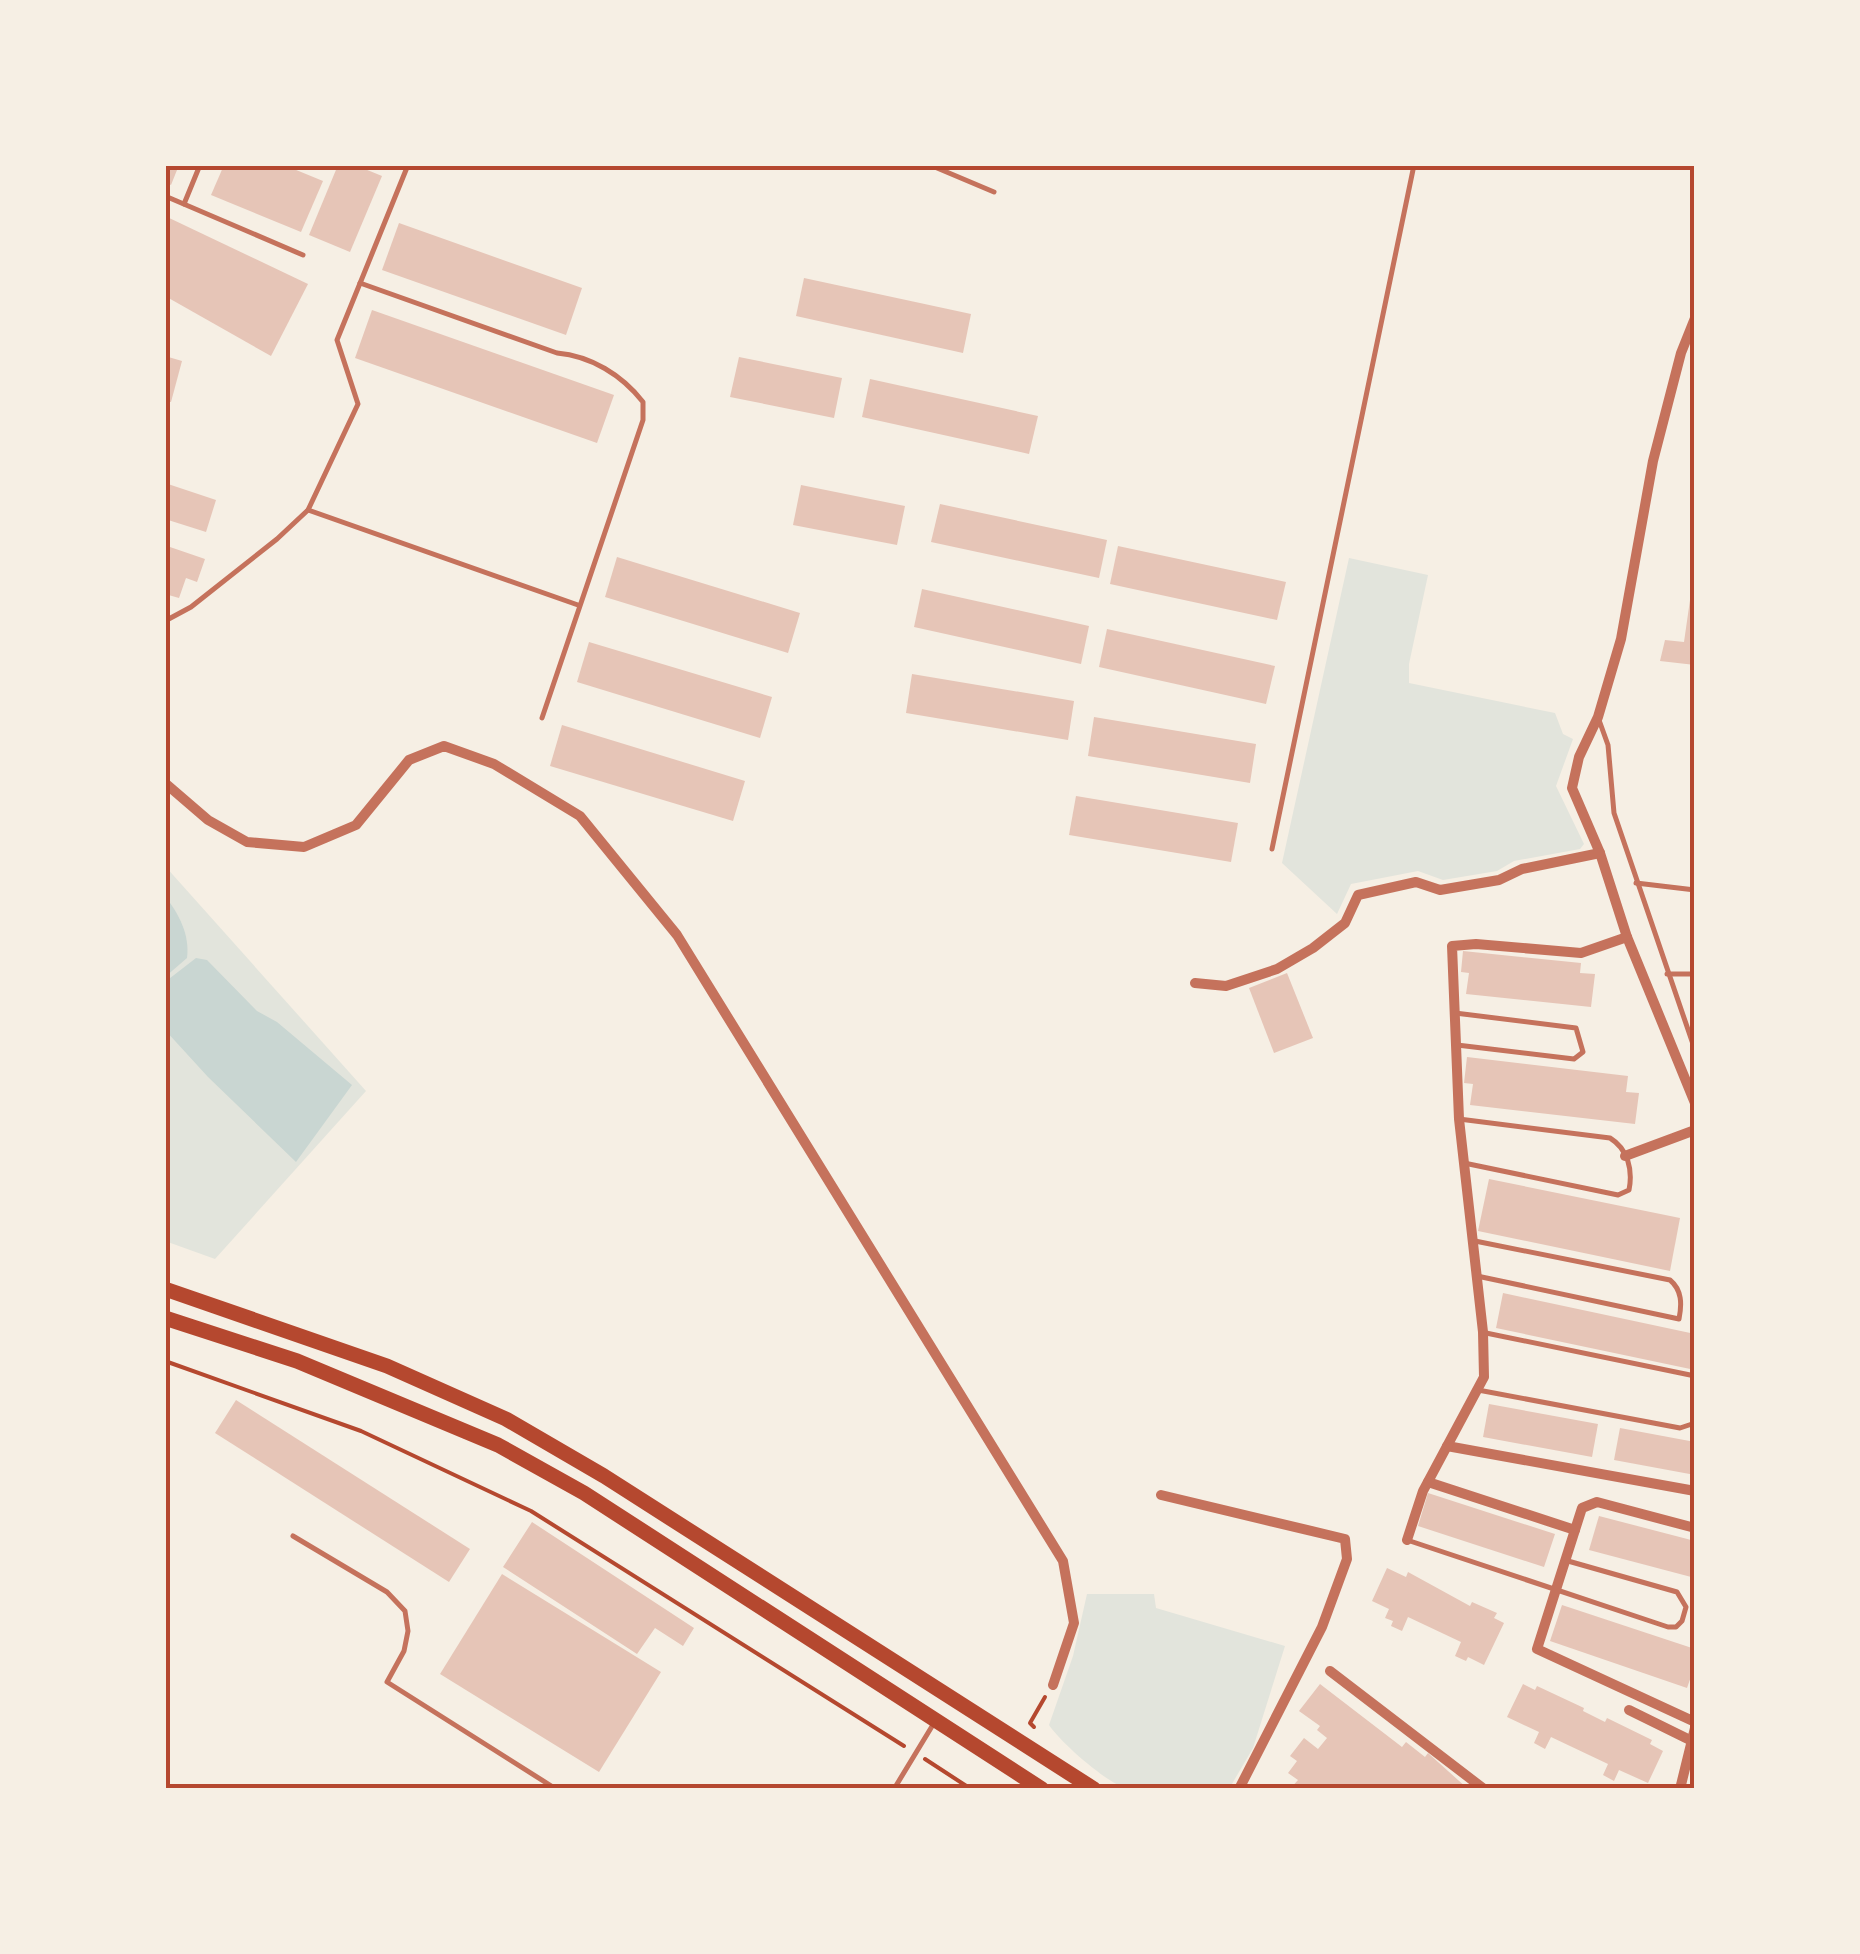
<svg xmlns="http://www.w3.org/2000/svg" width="1860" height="1954" font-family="'Zilla Slab',serif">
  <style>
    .green { fill: #e2e4dc }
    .water { fill: #c9d6d2 }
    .building { fill: #e6c5b7 }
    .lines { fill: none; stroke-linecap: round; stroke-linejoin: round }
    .path { stroke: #b5482f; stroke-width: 4 }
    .service { stroke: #c5725c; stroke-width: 5 }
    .minor { stroke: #c5725c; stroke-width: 10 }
    .secondary { stroke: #b5482f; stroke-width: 15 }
    .neatline { fill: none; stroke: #b5482f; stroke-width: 4 }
  </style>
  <rect width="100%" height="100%" fill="#f6efe4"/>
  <g class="green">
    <polygon points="1349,558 1428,575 1409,664 1409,683 1555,713 1563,734 1573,739 1556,786 1584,844 1580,849 1514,861 1497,871 1443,880 1418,871 1351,884 1337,914 1282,863"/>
    <polygon points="165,866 366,1091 215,1259 165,1241"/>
    <path d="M1087,1594H1154L1156,1608L1285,1646L1253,1748L1229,1789C1209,1789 1143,1794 1127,1789C1106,1782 1062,1744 1049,1725L1073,1656Z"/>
  </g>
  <g class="water">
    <path d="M165,896C179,914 190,935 187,958L165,977Z"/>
    <polygon points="196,958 207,960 257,1011 277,1022 352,1085 296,1162 208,1077 165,1030 165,982"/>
  </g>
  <g class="building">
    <polygon points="165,165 179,165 171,185 165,182"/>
    <polygon points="224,165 284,165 323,181 301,232 211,195"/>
    <polygon points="338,165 355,165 382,176 350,252 309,235"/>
    <polygon points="165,216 308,284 271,356 165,296"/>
    <polygon points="399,223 582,288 566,335 382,270"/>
    <polygon points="804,278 971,314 963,353 796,316"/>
    <polygon points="372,310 614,395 597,443 355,358"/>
    <polygon points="165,356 182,361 171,402 165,401"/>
    <polygon points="739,357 842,378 834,418 730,397"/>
    <polygon points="870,379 1038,416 1029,454 862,417"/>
    <polygon points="165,483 216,500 206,532 165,519"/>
    <polygon points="801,485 905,506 897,545 793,525"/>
    <polygon points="940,504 1107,540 1099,578 931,542"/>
    <polygon points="1118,546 1286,582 1277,620 1110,584"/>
    <polygon points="170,547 205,559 197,582 186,578 179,598 165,594 165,553 168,554"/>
    <polygon points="617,557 800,613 788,653 605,597"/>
    <polygon points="1693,579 1695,665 1660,661 1665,640 1684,642"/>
    <polygon points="922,589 1089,626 1081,664 914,627"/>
    <polygon points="1107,629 1275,666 1266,704 1099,667"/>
    <polygon points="589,642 772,697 760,738 577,682"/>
    <polygon points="912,674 1074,701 1068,740 906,713"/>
    <polygon points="1094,717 1256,744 1250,783 1088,756"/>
    <polygon points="562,725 745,781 733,821 550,766"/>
    <polygon points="1076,796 1238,823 1231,862 1069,835"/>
    <polygon points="1463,951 1581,963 1580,973 1595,974 1591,1007 1466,994 1469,973 1461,972"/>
    <polygon points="1287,973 1313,1038 1274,1053 1249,988"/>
    <polygon points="1467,1057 1628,1076 1626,1092 1639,1093 1635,1124 1470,1105 1473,1084 1464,1083"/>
    <polygon points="1489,1179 1680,1218 1670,1271 1478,1231"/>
    <polygon points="1503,1293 1695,1334 1695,1370 1496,1328"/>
    <polygon points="236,1400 470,1549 449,1582 215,1433"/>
    <polygon points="1489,1404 1598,1424 1592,1457 1483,1437"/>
    <polygon points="1620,1428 1695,1442 1695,1475 1614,1460"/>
    <polygon points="1428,1493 1555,1534 1544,1567 1418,1526"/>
    <polygon points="1599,1516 1695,1541 1695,1578 1589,1550"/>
    <polygon points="532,1522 694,1628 683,1646 655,1628 637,1654 503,1567"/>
    <polygon points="1387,1568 1406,1577 1408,1572 1470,1606 1472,1602 1497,1613 1494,1618 1504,1623 1484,1665 1468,1657 1466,1661 1455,1656 1461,1642 1408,1617 1402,1631 1391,1626 1393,1621 1385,1618 1389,1609 1372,1601"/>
    <polygon points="502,1574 661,1672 599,1772 440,1674"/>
    <polygon points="1562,1605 1695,1649 1695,1665 1687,1688 1550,1641"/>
    <polygon points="1320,1684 1402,1747 1406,1742 1425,1757 1428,1753 1468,1789 1290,1789 1298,1780 1288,1773 1297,1761 1290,1756 1304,1738 1318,1749 1327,1738 1317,1730 1320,1726 1299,1711"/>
    <polygon points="1523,1684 1535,1690 1537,1686 1584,1708 1583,1711 1605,1722 1607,1718 1652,1740 1650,1744 1663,1751 1648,1783 1619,1770 1614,1781 1603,1775 1608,1764 1551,1737 1545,1749 1534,1743 1539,1732 1507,1717"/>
  </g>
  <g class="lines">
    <g class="path">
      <polyline points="165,1361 361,1431 531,1511 904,1746"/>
      <polyline points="1034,1727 1030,1723 1045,1697"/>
      <polyline points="925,1759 971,1789"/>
    </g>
    <g class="service">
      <polyline points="576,165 578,165"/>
      <polyline points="930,165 994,192"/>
      <polyline points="165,196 303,255"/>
      <polyline points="184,204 200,165"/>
      <path d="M360,283L557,353C591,356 622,375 643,402V420L542,718"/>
      <polyline points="308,510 578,605"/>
      <polyline points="165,621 191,607 277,539 308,510 358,404 337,340 408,165"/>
      <polyline points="1599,720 1608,745 1614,813 1695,1050"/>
      <polyline points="1272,849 1414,165"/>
      <polyline points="1636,883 1695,890"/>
      <polyline points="1667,974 1695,974"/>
      <polyline points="1455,1013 1576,1028 1583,1052 1574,1059 1457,1045"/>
      <path d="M1459,1119L1610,1138C1628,1149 1633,1170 1629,1190L1618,1195L1464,1163"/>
      <path d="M1475,1241L1670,1280C1682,1290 1682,1304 1679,1319L1477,1276"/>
      <polyline points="1486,1333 1695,1376"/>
      <polyline points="1478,1390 1680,1428 1695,1423"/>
      <polyline points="293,1536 387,1592 405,1611 408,1631 404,1651 387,1682 556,1789"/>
      <polyline points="1407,1540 1668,1627 1676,1627 1682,1621 1686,1607 1677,1592 1568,1561"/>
      <polyline points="894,1789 934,1723"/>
    </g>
    <g class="minor">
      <polyline points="1695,318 1681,353 1653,461 1621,639 1598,717 1579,757 1572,788 1600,853 1627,937 1695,1103"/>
      <polyline points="165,783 208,820 247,842 304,847 356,825 409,760 444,746 494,764 580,816 677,935 1063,1561 1074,1623 1053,1685"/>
      <polyline points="1195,983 1226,986 1277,969 1313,948 1345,923 1358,895 1416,882 1440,890 1499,880 1522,869 1600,853"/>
      <polyline points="1625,1156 1695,1130"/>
      <polyline points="1447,1446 1695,1491"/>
      <polyline points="1428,1482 1575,1530"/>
      <polyline points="1161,1495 1345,1539 1347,1559 1322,1627 1239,1789"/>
      <polyline points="1695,1528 1597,1502 1582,1508 1537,1649 1695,1722"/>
      <polyline points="1407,1540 1423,1491 1484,1377 1483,1332 1459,1119 1452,946 1476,944 1581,953 1627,937"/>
      <polyline points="1330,1671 1484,1789"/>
      <polyline points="1629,1710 1692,1741"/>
      <polyline points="1680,1789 1695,1728"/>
    </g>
    <g class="secondary">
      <polyline points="165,1289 387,1366 506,1419 604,1476 1094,1789"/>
      <polyline points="165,1318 297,1361 498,1445 584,1493 1042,1789"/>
    </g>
  </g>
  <rect width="1860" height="1954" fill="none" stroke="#f6efe4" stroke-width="335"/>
  <rect x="168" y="168" width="1524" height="1618" class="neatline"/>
</svg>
